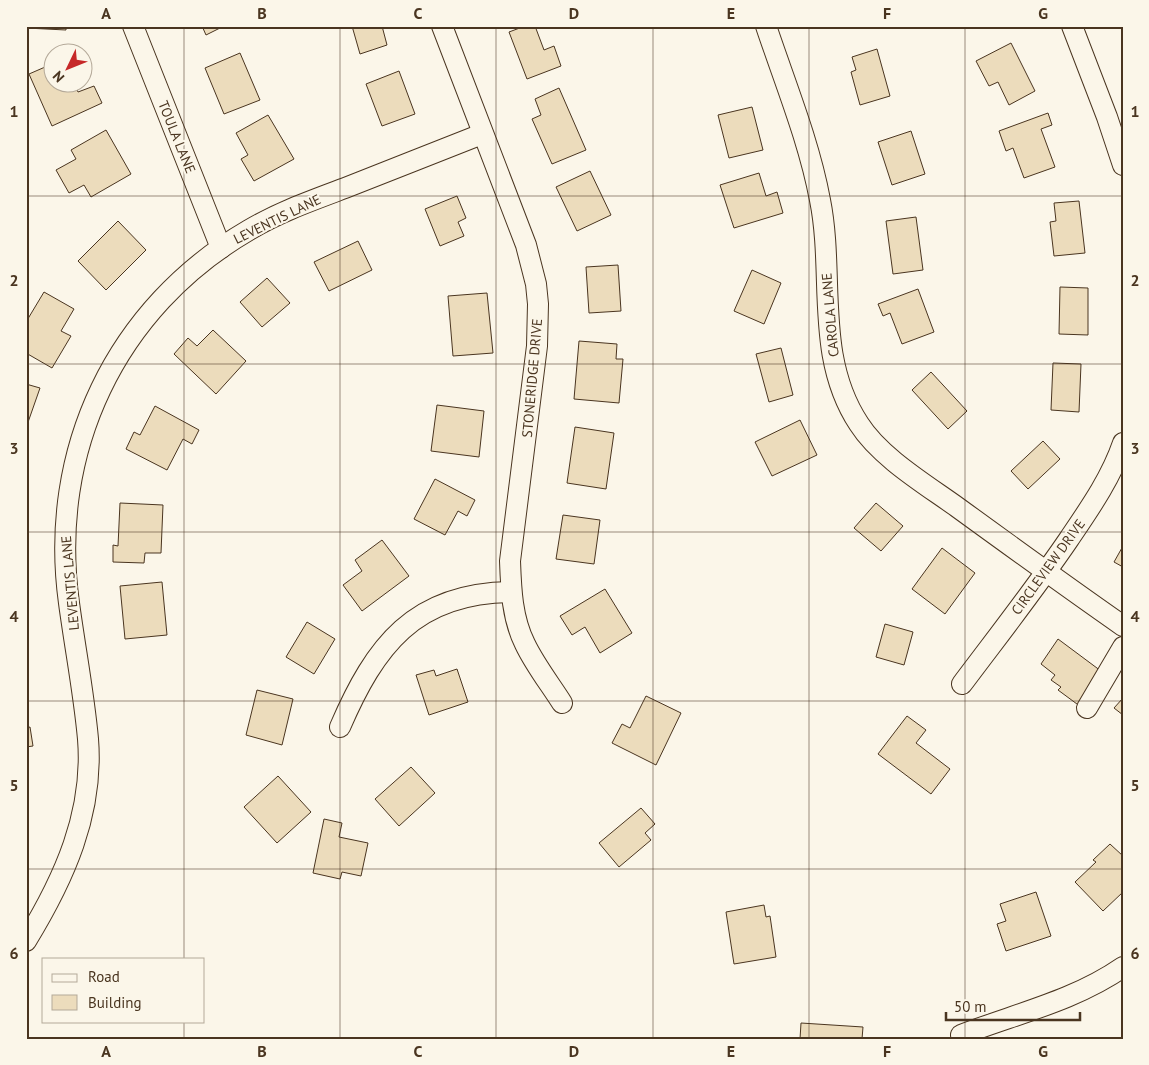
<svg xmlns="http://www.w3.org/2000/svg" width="1149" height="1065" font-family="'PT Sans',sans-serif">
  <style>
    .building { fill: #ecdcbc; stroke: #4a3520 }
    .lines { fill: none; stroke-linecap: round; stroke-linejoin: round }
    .minor-casing { stroke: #4a3520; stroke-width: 22 }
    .minor { stroke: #fbf6e9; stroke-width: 20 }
    .grid { fill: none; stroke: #4a3520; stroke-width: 1; stroke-opacity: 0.55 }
    .labels { text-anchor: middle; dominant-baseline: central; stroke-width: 4; stroke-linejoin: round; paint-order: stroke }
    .street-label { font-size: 14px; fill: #4a3520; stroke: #fbf6e9 }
    .neatline { fill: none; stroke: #4a3520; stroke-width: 2 }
    .grid-label { font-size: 16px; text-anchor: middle; font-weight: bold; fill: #4a3520 }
  </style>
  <rect width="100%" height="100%" fill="#fbf6e9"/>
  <g class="building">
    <polygon points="26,26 66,26 66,30 26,28"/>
    <polygon points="202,26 224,26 206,35"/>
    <polygon points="352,26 382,26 387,45 360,54"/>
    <polygon points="525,26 535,26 544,50 554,46 561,66 527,79 509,32"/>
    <polygon points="1011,43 1035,91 1009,105 998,82 989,86 976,61"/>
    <polygon points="877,49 890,96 860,105 851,72 856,70 852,57"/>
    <polygon points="240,53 260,100 224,114 205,68"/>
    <polygon points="52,64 52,82 74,82 78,92 94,86 102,103 52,126 29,74"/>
    <polygon points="399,71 415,114 382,126 366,84"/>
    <polygon points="559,88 586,150 552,164 532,119 541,115 535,99"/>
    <polygon points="752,107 763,150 729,158 718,115"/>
    <polygon points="1048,113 1052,125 1041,129 1055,167 1024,178 1013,148 1006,151 999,131"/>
    <polygon points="268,115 294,159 254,181 241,159 248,155 236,133"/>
    <polygon points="106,130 131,174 91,197 84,185 69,193 56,170 76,159 71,150"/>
    <polygon points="911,131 925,174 892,185 878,142"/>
    <polygon points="590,171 611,215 577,231 556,187"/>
    <polygon points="759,173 766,196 777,192 783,213 734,228 720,185"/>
    <polygon points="457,196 466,218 458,222 464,236 440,246 425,209"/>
    <polygon points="1079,201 1085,253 1054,256 1050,222 1056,221 1054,203"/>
    <polygon points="916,217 923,270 893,274 886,221"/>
    <polygon points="118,221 146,250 106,290 78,261"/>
    <polygon points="358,241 372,270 329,291 314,262"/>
    <polygon points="618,265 621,311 589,313 586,267"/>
    <polygon points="752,270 781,283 764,324 734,311"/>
    <polygon points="267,278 290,303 262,327 240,302"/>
    <polygon points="1060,287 1088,288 1088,335 1059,334"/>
    <polygon points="918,289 934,332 902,344 890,313 883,316 878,304"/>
    <polygon points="44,292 74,309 61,331 71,336 52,368 26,353 26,322"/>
    <polygon points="487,293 493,353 453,356 448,296"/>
    <polygon points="213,330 246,361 216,394 174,354 188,338 197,346"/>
    <polygon points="579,341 617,344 616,359 623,359 619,403 574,399"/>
    <polygon points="781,348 793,395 769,402 756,354"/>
    <polygon points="1053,363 1081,364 1079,412 1051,410"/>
    <polygon points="931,372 967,411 948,429 912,390"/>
    <polygon points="26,384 40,388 26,428"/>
    <polygon points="437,405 484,411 479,457 431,451"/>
    <polygon points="155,406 199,430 192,444 183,439 167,470 126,449 134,432 140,435"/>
    <polygon points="800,420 817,455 772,476 755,442"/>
    <polygon points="575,427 614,433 606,489 567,483"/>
    <polygon points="1043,441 1060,459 1028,489 1011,471"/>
    <polygon points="435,479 475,500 467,516 458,511 445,535 414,519"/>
    <polygon points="120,503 163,505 161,553 145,553 144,563 113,562 113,545 118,546"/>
    <polygon points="876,503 903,526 881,551 854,528"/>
    <polygon points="563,515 600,520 594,564 556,559"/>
    <polygon points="382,540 409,576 362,611 343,585 362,571 355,560"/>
    <polygon points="1123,546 1123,567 1114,562"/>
    <polygon points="942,548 975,573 945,614 912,589"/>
    <polygon points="162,582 167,635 125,639 120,586"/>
    <polygon points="605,589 632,633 600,653 585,627 572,635 560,616"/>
    <polygon points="307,622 335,639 314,674 286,657"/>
    <polygon points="885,624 913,632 904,665 876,657"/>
    <polygon points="1058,639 1105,674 1081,707 1058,690 1061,687 1051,680 1055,675 1041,664"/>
    <polygon points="457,669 468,702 429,715 416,675 434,670 436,676"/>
    <polygon points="257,690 293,699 282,745 246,735"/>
    <polygon points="646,696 681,713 656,765 612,743 622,724 630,728"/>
    <polygon points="1123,698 1123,715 1114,708"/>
    <polygon points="907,716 926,730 916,743 950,769 931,794 878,754"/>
    <polygon points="30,727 33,746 26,747 26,728"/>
    <polygon points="411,767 435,793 399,826 375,799"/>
    <polygon points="278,776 311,812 277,843 244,807"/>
    <polygon points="641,808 655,824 645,833 651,840 619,867 599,843"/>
    <polygon points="324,819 342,823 339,837 368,843 361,876 342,872 340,879 313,873"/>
    <polygon points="1110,844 1123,856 1123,892 1103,911 1075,882 1096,862 1093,860"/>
    <polygon points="1036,892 1051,936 1006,951 997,924 1006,921 1000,904"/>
    <polygon points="764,905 766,917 770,916 776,957 734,964 726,912"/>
    <polygon points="801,1023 863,1027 862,1039 800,1039"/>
  </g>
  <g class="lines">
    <defs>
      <g id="minor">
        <polyline points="133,26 221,248"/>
        <path d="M442,26L526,245L536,284L538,304L537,346L510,561C511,589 512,618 525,644C535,665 550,684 562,703"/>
        <path d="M766,26C785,83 809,141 820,200C835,275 814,356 859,424C880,457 925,484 957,507C1012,547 1067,587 1123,626"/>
        <polyline points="1072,26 1107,117 1123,165"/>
        <path d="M962,684C998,636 1035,589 1069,539C1090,508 1111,478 1123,443"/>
        <polyline points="1087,708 1123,647"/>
        <path d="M340,727C375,646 414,593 511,592"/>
        <path d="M26,941C64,879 94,813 88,739C84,694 75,648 69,603C48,451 115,308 249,230C279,212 313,200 345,188C391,170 436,152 482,134"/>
        <path d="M961,1035C1015,1014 1074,1001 1123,967"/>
      </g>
    </defs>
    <use href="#minor" class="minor-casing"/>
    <use href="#minor" class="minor"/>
  </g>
  <path class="grid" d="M184,26V959M340,26V1039M496,26V1039M653,26V1039M809,26V1039M965,26V1039M26,196H1123M26,364H1123M26,532H1123M26,701H1123M26,869H1123M184,1021V1039"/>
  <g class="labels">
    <g class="street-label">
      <text transform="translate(177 137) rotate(68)">TOULA LANE</text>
      <text transform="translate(277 219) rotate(-26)">LEVENTIS LANE</text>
      <text transform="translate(830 315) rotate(-95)">CAROLA LANE</text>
      <text transform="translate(532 378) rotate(-85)">STONERIDGE DRIVE</text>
      <text transform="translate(1048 567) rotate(-54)">CIRCLEVIEW DRIVE</text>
      <text transform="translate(70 583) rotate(-95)">LEVENTIS LANE</text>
    </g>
  </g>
  <rect width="1149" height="1065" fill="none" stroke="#fbf6e9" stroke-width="55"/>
  <rect x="42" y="958" width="162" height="65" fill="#fbf6e9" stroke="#b4a999"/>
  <rect x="52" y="974" width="25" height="8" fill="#fbf6e9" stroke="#b4a999"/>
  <text x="88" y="982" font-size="15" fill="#4a3520">Road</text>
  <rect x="52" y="995" width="25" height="15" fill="#ecdcbc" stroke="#b4a999"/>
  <text x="88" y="1008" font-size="15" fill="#4a3520">Building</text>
  <g transform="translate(68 68) rotate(227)"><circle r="24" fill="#fbf6e9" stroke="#b4a999"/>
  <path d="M0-4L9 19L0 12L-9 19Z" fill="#c62828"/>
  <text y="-8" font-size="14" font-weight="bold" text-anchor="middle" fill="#4a3520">N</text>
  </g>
  <path d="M946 1012v8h134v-8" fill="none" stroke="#4a3520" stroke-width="2.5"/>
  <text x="954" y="1012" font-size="15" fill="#4a3520" stroke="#fbf6e9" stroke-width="4" paint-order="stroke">50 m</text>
  <rect x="28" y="28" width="1094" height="1010" class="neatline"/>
  <g class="grid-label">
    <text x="106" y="19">A</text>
    <text x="262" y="19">B</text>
    <text x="418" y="19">C</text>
    <text x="574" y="19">D</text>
    <text x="731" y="19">E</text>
    <text x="887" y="19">F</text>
    <text x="1043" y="19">G</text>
    <text x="14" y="117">1</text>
    <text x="1135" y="117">1</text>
    <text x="14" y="286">2</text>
    <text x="1135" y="286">2</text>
    <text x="14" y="454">3</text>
    <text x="1135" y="454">3</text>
    <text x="14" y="622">4</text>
    <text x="1135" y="622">4</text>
    <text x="14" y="791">5</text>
    <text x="1135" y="791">5</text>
    <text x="14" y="959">6</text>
    <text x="1135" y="959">6</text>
    <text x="106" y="1057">A</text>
    <text x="262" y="1057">B</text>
    <text x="418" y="1057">C</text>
    <text x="574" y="1057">D</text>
    <text x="731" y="1057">E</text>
    <text x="887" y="1057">F</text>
    <text x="1043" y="1057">G</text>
  </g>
</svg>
